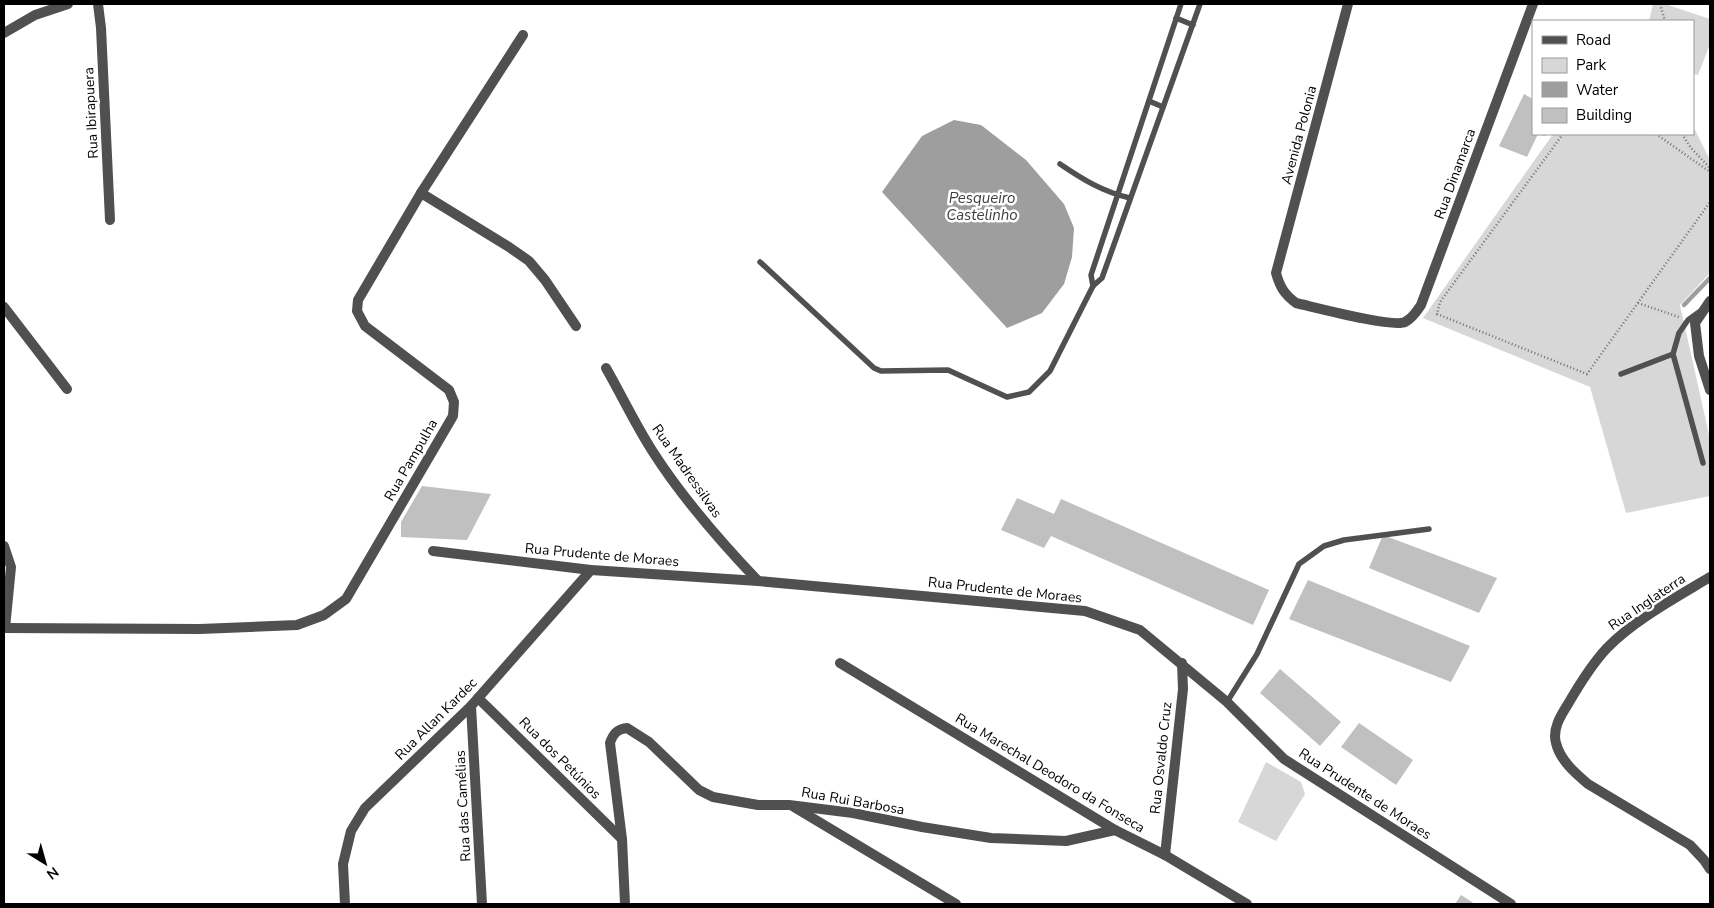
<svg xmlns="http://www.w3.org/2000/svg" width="1714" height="908" font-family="'Nunito Sans',sans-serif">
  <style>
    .green { fill: #d7d7d7 }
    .water { fill: #9e9e9e }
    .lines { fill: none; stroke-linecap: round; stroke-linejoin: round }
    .stream { stroke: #9e9e9e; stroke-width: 4.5 }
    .building { fill: #c0c0c0 }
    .path { stroke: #727272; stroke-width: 2.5; stroke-dasharray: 1 2.5; stroke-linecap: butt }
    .lane { stroke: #505050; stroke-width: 5.5 }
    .street { stroke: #505050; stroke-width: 10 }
    .labels { text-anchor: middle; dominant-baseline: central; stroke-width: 5; stroke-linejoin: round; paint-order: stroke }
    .street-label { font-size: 14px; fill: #000; stroke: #fff }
    .water-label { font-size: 15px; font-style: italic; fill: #3f3f3f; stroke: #fff }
  </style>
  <rect width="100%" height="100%" fill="#fff"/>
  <g class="green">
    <polygon points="1653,4 1665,4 1710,19 1710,44 1698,75 1693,74 1693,21 1649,21"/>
    <polygon points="1693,126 1710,160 1710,273 1680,305 1710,439 1710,496 1626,513 1590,387 1423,318 1553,134 1693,134"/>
    <polygon points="1266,762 1301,782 1305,794 1276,841 1238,822"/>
  </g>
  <polygon class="water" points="954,120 981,125 1026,160 1064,204 1074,228 1072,257 1064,284 1042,313 1007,328 882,192 922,136"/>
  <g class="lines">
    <polyline class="stream" points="1684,305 1710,278"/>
  </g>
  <g class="building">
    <polygon points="1524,94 1533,99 1533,134 1546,134 1545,136 1538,134 1527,157 1499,146"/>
    <polygon points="422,486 491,494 467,540 401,537 401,522"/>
    <polygon points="1017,498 1054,514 1061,499 1269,590 1253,625 1051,536 1044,548 1001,530"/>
    <polygon points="1383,535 1497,578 1479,613 1369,568"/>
    <polygon points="1308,580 1470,646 1451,682 1289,619"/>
    <polygon points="1280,669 1341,722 1320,746 1260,693"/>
    <polygon points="1359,723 1413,760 1396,785 1341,747"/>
    <polygon points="1461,895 1475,904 1455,904"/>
  </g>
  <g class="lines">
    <g class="path">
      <polyline points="1660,4 1665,21"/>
      <polyline points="1563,134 1440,302 1437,314 1587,374 1710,202"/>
      <polyline points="1656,134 1710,172"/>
      <polyline points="1682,134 1691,148 1710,168"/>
      <polyline points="1638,303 1679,317"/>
    </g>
    <g class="lane">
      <polyline points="1176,18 1193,25"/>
      <polyline points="1149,101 1163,107"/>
      <path d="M1060,164C1082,179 1103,192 1130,198"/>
      <polyline points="760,262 874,368 881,371 948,370 1007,397 1029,392 1050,371 1093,286 1102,278 1200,4"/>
      <polyline points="1093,286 1091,275 1181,4"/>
      <polyline points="1699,312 1688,320 1679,333 1673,354 1703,463"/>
      <polyline points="1621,374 1673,354"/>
      <polyline points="1227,702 1257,654 1299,564 1324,546 1344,540 1429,529"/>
    </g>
    <g class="street">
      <polyline points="98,4 101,28 110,220"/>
      <path d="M1348,4L1276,273C1280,287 1284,294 1296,303C1314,307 1393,328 1405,322C1413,318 1417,311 1421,305L1533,4"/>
      <polyline points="4,33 35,15 68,4"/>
      <polyline points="421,193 509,247 529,261 545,280 576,326"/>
      <polyline points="1710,301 1695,323 1699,356 1710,390"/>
      <polyline points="4,307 67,389"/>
      <path d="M606,368C622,396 636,426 653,452C683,499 720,541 758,581"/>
      <polyline points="4,546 11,567 5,628"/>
      <polyline points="433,551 591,570 758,581 1085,611 1140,630 1227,702 1284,759 1511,904"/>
      <path d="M1710,577C1677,597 1634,620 1607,648C1592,664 1579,685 1568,704C1561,715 1552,729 1556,743C1560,760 1575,773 1588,784L1690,845L1704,860L1710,869"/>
      <polyline points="4,628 200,629 297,625 324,615 346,599 453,416 454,402 449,390 365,326 357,311 358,300 421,193 523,35"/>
      <polyline points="840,663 1115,830 1165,855 1247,904"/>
      <polyline points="478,698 622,839"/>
      <polyline points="471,706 482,904"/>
      <polyline points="794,807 956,904"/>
      <polyline points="1165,855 1183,689 1182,663"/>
      <polyline points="345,904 343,864 351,831 365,808 471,706 591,570"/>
      <path d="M625,904L622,839L610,743C613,734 617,729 627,728L649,742L699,790L713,797L758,805H789L853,813L922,827L991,838L1066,841L1115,830"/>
    </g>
  </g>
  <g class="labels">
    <g class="street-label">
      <text transform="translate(91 113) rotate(-93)">Rua Ibirapuera</text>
      <text transform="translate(1299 135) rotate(-75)">Avenida Polonia</text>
      <text transform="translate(1455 174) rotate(-70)">Rua Dinamarca</text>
      <text transform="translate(411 460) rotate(-60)">Rua Pampulha</text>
      <text transform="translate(687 471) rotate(55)">Rua Madressilvas</text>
      <text transform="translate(602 555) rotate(5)">Rua Prudente de Moraes</text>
      <text transform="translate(1005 590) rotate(6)">Rua Prudente de Moraes</text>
      <text transform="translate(1647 602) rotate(-34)">Rua Inglaterra</text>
      <text transform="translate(436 719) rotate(-45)">Rua Allan Kardec</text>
      <text transform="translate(560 758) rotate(45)">Rua dos Petúnios</text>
      <text transform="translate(1161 758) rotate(-84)">Rua Osvaldo Cruz</text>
      <text transform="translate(1050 773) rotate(31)">Rua Marechal Deodoro da Fonseca</text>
      <text transform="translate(1365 794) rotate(33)">Rua Prudente de Moraes</text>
      <text transform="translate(853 801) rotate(10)">Rua Rui Barbosa</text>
      <text transform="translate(463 806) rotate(-93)">Rua das Camélias</text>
    </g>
    <g class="water-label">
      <text x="982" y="198">Pesqueiro<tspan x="982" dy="17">Castelinho</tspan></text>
    </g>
  </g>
  <rect width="1714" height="908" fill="none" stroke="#000000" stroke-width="10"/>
  <rect x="1532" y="20" width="162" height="115" fill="#ffffff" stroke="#999999"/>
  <rect x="1542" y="36" width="25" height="8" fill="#505050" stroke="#999999"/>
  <text x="1576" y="45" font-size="15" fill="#000000">Road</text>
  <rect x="1542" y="58" width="25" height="15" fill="#d7d7d7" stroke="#999999"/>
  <text x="1576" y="70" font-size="15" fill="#000000">Park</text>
  <rect x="1542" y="82" width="25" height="15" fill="#9e9e9e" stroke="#999999"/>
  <text x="1576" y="95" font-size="15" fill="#000000">Water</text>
  <rect x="1542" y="108" width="25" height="15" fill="#c0c0c0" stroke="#999999"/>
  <text x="1576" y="120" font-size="15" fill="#000000">Building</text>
  <g transform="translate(45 863) rotate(143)" stroke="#ffffff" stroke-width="4" paint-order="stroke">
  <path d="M0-4L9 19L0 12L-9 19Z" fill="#000000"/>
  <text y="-8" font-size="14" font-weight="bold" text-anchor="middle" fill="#000000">N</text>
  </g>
</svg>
